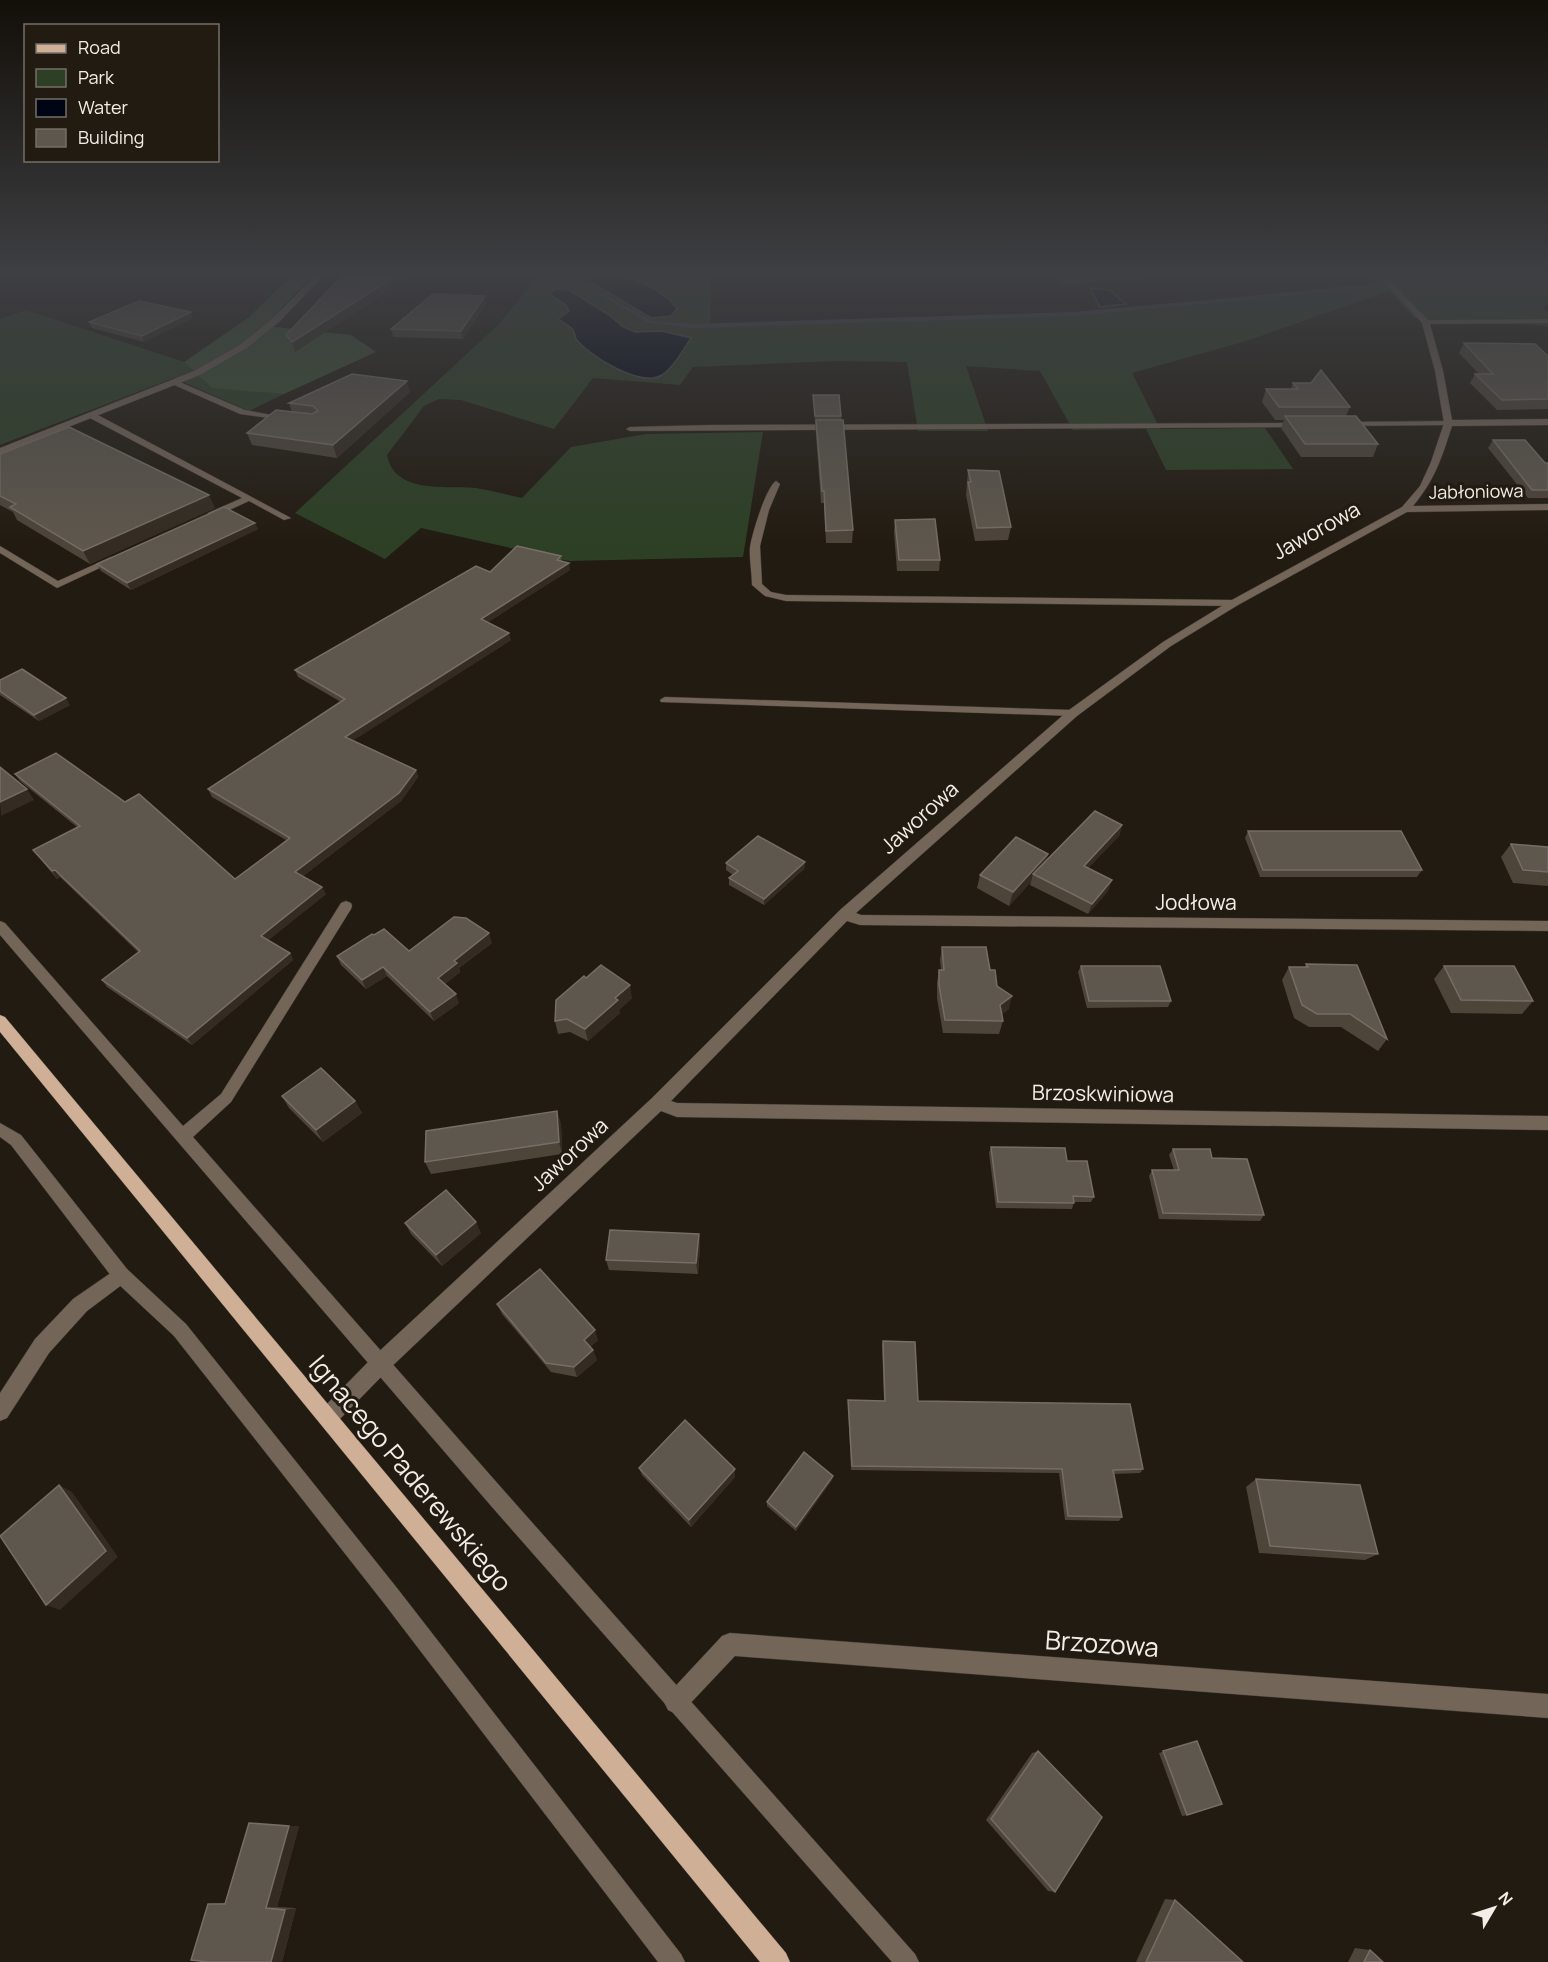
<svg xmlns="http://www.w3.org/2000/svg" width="1548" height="1962" font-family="Manrope,sans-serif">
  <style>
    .green { fill: #2d4025; fill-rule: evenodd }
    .forest { fill: #3c5232 }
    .water { fill: #000515; stroke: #494b54; stroke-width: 1.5 }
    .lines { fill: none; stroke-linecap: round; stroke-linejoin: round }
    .stream { fill: #494b54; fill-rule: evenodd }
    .service-casing { stroke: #3f382f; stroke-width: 1 }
    .minor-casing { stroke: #3f382f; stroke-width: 1 }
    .primary-casing { stroke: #3f382f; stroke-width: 1 }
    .service { fill: #746559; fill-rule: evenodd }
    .minor { fill: #746559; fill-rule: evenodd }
    .primary { fill: #cfaf96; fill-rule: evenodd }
    .wall { fill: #4d453a }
    .shaded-wall { fill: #342c22 }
    .building { fill: #5e574d; stroke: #766e65; stroke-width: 1.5 }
    .labels { text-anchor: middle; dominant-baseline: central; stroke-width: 6; stroke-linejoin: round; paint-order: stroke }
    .far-street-label { font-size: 18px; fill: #f3ede7; stroke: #221b11 }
    .street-label { font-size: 21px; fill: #f3ede7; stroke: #221b11 }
    .near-street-label { font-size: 26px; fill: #f3ede7; stroke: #221b11 }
  </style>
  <rect width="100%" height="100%" fill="#221b11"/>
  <g class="green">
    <path d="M542,271H710L711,324L1088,312L1379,283L1360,271H1548V304L1542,306L1548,312V326L1414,318L1389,291L1246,341L1132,373L1160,429L1265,428L1293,469L1166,470L1146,429L1073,430L1040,371L966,366L988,431H918L907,362L836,361L693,367L680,385L593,378L554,429L461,400L439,399L424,406L387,455C395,495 446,485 476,488C491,490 507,495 522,498L571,447L646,434L763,432L743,557L569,561L421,528L385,559L295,513L499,324ZM625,279L636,280L651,318L589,281ZM566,305L609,315L622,326L635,332L678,333L576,338L573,329L558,320L569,311Z"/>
    <polygon points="1050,271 1145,271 1150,278 1060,285"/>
    <polygon points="26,310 184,362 212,387 284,394 249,411 174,378 0,445 0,319"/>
  </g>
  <polygon class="forest" points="296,271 316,271 265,326 351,335 376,352 284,394 212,388 184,362 248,318"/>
  <g class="water">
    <polygon points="607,273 636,280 652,288 670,300 677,309 671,316 651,318 589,281 588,277"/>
    <polygon points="1090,288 1109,290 1126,304 1100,307"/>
    <path d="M561,289L569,290L609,315L622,326L635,332L662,331L691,338C683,350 674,367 662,375C641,388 589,356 576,339C575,336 575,333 573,330C570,326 562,322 558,319L569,311L566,305L549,294L554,290Z"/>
  </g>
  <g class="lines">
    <g class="stream">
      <polygon points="558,271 563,271 652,321 694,324 1074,312 1377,285 1380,287 1074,316 694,328 649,323"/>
      <polygon points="1428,272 1501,276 1548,273 1548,275 1501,278 1428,275 1396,284 1393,282"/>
    </g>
    <defs>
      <g id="service">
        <polygon points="175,380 245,410 288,418 284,420 240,414 172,384 171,382"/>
        <polygon points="88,413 94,413 291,518 284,520 249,501 214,517 208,517 208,513 242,498 88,417"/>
        <polygon points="1448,421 1452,423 1451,425 1346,426 1342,424 1346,422"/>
        <polygon points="1300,423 1304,425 1303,427 630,431 626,429 630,427 710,425"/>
        <path d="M776,481L780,484L769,510L760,546L762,584L771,592L786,595L1234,600L1239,603L1234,606L786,601L765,596L752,585C752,573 749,559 750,547C752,534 766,487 776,481Z"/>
        <polygon points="0,546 58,581 111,557 119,559 57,588 0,553"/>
        <polygon points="665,697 1073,710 1078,713 1073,716 661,702 660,700"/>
        <polygon points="346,901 351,903 352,906 351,909 231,1102 193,1137 506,1493 915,1954 919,1962 892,1962 492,1507 0,935 0,921 5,923 183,1126 221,1094 341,903"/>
        <polygon points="0,1123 21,1135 127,1269 186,1324 397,1588 681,1954 685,1962 658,1962 383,1602 174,1336 115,1281 11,1145 0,1137"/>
      </g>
      <g id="minor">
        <polygon points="320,271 328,271 279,322 247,348 200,375 0,454 0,448 194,371 241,344 273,318"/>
        <path d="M1374,271H1381L1428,320L1548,319V323L1430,324L1443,371L1452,420L1548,419V425L1452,426C1442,457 1435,480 1413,506L1548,504V510L1407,512L1238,605L1171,646L1077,716L856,913L861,915L1548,921V931L860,925L847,921L671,1101L677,1103L1548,1116V1130L677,1117L661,1111L387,1371L335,1424L328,1427L321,1424L318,1417L321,1410L373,1357L652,1098L840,910L1069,710L1163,642L1230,601L1402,507L1420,486L1431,462L1444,423L1435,371L1422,323Z"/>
        <polygon points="121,1266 127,1269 130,1275 127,1281 87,1311 49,1353 7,1418 0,1421 0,1393 35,1339 73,1299"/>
        <polygon points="730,1633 1548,1694 1548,1718 735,1656 684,1710 676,1714 668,1710 664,1702 668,1694 722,1636"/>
      </g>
      <polygon id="primary" points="0,1015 5,1017 786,1953 790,1962 760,1962 0,1032"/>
    </defs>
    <use href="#service" class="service-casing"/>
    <use href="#minor" class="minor-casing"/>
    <use href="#primary" class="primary-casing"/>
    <use href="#service" class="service"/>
    <use href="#minor" class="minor"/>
    <use href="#primary" class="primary"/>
  </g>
  <g class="wall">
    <polygon points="347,271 295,352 289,344 286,335"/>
    <polygon points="485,296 486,304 463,339 393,337 391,329"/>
    <polygon points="193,318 144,342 92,328 89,322"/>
    <polygon points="1464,343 1548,356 1548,409 1497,410 1470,383 1475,374 1479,374 1459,353"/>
    <polygon points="1293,383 1350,407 1346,416 1378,444 1373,457 1301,457 1281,428 1284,420 1275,420 1262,402 1266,389 1291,389"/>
    <polygon points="410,392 337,458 252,445 247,433 292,412 289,403"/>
    <polygon points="813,395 841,416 853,530 852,543 826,543 824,503 821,503"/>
    <polygon points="1493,440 1545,463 1548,463 1548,498 1528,498 1488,448"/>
    <polygon points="0,454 215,508 90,564 17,520 13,512 0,505"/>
    <polygon points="968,470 1011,527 1008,540 975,541 966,495"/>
    <polygon points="895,520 940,560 939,571 897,571 894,532"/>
    <polygon points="258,529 131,590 101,571 97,564"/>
    <polygon points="561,556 562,561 570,570 488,622 511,640 353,740 416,770 418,777 401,801 303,876 326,894 268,940 290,953 293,960 192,1045 107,987 102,980 138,952 60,877 57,879 33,850 77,827 20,781 15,774 235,879 286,840 212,797 208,789 341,702 298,677 295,670 490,572"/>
    <polygon points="0,680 70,705 39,721 0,695"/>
    <polygon points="1122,825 1119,836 1088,868 1108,891 1088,914 1030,885 1031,882 1009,906 977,888 980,875 1048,854 1046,861"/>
    <polygon points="1248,831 1422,870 1417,877 1260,877 1245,838"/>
    <polygon points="1511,844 1548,847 1548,886 1513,883 1501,857"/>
    <polygon points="805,862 804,869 764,905 729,885 729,878 733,875 726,870 726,863"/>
    <polygon points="374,935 409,951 492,943 459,968 460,972 445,984 459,1003 434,1021 387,976 366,989 341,965 337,956"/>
    <polygon points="942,947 990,970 1009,1009 1002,1014 1003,1021 999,1034 943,1033 937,998 937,983 939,970 941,970 940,960"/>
    <polygon points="1306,964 1387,1039 1378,1051 1341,1027 1309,1027 1294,1018 1282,980 1289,967 1305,967"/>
    <polygon points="1081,966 1171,1001 1168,1007 1087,1008 1078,972"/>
    <polygon points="1444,966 1533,1001 1522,1014 1451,1013 1434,979"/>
    <polygon points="586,978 632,998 619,1010 620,1013 588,1041 570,1032 558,1034 555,1021"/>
    <polygon points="282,1096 355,1101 362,1113 323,1142 289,1108"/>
    <polygon points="561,1123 562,1154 431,1174 425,1162"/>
    <polygon points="991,1147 1067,1161 1094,1197 1091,1202 1074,1202 1072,1209 996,1208 989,1153"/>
    <polygon points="1173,1149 1212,1158 1264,1215 1260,1221 1159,1219 1149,1176 1152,1170 1174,1170 1169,1155"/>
    <polygon points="405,1223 481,1233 442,1266 411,1234"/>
    <polygon points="700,1245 698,1274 609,1270 606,1260"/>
    <polygon points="497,1304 598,1340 590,1347 593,1350 597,1360 577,1377 551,1372 502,1314"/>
    <polygon points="883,1341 918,1401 1143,1469 1140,1473 1113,1474 1122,1517 1119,1521 1065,1520 1059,1473 851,1470 848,1405 848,1400 884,1401 882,1346"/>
    <polygon points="639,1468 735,1469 735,1477 691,1527 642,1475"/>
    <polygon points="833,1476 832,1480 796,1531 767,1506 767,1502"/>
    <polygon points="1256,1479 1378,1554 1365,1560 1259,1553 1246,1487"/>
    <polygon points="1197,1741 1187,1815 1182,1816 1159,1753"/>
    <polygon points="1038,1751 1055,1892 1048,1891 986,1820 1032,1753"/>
    <polygon points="299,1826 277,1907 296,1908 282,1962 208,1962 208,1904 225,1903"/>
    <polygon points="1165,1899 1175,1900 1243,1962 1136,1962"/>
    <polygon points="1355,1948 1370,1950 1383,1962 1348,1962"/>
  </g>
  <g class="shaded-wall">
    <polygon points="404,271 420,271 295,352 292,342"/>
    <polygon points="485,296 486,304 463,339 461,331"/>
    <polygon points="191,312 193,318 144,342 142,336"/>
    <polygon points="407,381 410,392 337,458 333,445"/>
    <polygon points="209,495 215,508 90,564 83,551"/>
    <polygon points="255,523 258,529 131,590 127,583"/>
    <polygon points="569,563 570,570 482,626 481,619"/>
    <polygon points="509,633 511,640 348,744 345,737"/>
    <polygon points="66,698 70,705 39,721 34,715"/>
    <polygon points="416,770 418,777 401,801 299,879 295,872"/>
    <polygon points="27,789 34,800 1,816 0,802"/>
    <polygon points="1122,825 1119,836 1080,877 1084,866"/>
    <polygon points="1048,854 1044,867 1033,874 1031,882 1009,906 1013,892"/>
    <polygon points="805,862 804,869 764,905 764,899"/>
    <polygon points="55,870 60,877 57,879 52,871"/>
    <polygon points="1112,880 1108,891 1088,914 1092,904"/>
    <polygon points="322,887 326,894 265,943 261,936"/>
    <polygon points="489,933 492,943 459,968 460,972 441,987 438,978 454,961"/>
    <polygon points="290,953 293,960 192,1045 187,1038"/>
    <polygon points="383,967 387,976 366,989 362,980"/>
    <polygon points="630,985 632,998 619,1010 620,1013 588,1041 585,1029 615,998"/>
    <polygon points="456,994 459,1003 434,1021 430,1012"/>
    <polygon points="1012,996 1009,1009 997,1018 1000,1005"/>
    <polygon points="355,1101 362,1113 323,1142 316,1130"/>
    <polygon points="557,1111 561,1123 562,1154 559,1142"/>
    <polygon points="476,1222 481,1233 442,1266 436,1255"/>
    <polygon points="699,1234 700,1245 698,1274 696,1263"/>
    <polygon points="595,1330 598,1340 588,1349 584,1340"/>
    <polygon points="593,1350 597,1360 577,1377 574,1367"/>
    <polygon points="735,1469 735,1477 691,1527 689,1520"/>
    <polygon points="833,1476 832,1480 796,1531 796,1527"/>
    <polygon points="59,1485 72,1492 118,1557 60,1610 46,1605"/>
    <polygon points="289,1826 299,1826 277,1907 266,1908"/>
    <polygon points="296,1908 282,1962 271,1962 285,1910"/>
  </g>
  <g class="building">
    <polygon points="347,271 404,271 292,342 286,335"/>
    <polygon points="433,294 485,296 461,331 391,329"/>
    <polygon points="139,301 191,312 142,336 89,322"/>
    <polygon points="1464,343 1535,344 1548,356 1548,399 1502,400 1475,374 1493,374"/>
    <polygon points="1321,370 1350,407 1279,407 1266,389 1298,389 1293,383 1311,383"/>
    <polygon points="352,374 407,381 333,445 247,433 276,410 312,414 318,411 313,406 289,403"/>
    <polygon points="813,395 839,395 841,416 815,416"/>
    <polygon points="1285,416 1356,416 1378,444 1305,444"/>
    <polygon points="816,420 843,420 853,530 826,531 824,491 822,491"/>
    <polygon points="69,427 209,495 83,551 10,507 16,504 0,496 0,454"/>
    <polygon points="1493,440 1525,440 1545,463 1548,463 1548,490 1532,490"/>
    <polygon points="968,470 999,471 1011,527 977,528 968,482 971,482"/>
    <polygon points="224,507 255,523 127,583 97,564"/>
    <polygon points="935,519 940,560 899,560 895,520"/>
    <polygon points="517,546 561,556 557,560 569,563 481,619 509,633 345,737 416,770 399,793 295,872 322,887 261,936 290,953 187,1038 102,980 140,951 55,870 52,871 33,850 80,826 15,774 56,753 125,802 139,794 235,879 290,838 208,789 345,699 295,670 476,566 490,572"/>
    <polygon points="22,669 66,698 34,715 0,691 0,680"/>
    <polygon points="0,767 27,789 0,802"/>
    <polygon points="1095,811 1122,825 1084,866 1112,880 1092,904 1033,874"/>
    <polygon points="1248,831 1401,831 1422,870 1263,870"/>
    <polygon points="758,836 805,862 764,899 729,878 738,871 726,863"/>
    <polygon points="1016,837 1048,854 1013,892 980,875"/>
    <polygon points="1511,844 1548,847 1548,872 1523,870"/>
    <polygon points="454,917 466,918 489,933 454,961 457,963 438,978 456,994 430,1012 383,967 362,980 337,956 372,934 374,935 384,929 409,951"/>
    <polygon points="942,947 986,947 990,970 995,970 997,986 1012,996 1000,1005 1003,1021 945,1020 939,985 939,970 944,970"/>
    <polygon points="1306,964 1357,965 1387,1039 1350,1014 1317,1014 1302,1005 1289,967 1308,967"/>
    <polygon points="601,965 630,985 615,998 618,1000 585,1029 567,1019 555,1021 556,1000 584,976 586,978"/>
    <polygon points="1081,966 1160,966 1171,1001 1089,1001"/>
    <polygon points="1444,966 1514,966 1533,1001 1461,1000"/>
    <polygon points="321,1068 355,1101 316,1130 282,1096"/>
    <polygon points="557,1111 559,1142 425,1162 426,1131"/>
    <polygon points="991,1147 1065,1148 1067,1161 1087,1161 1094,1197 1073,1196 1074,1203 998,1202"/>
    <polygon points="1173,1149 1210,1149 1212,1158 1247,1159 1264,1215 1163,1213 1152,1170 1179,1170"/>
    <polygon points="446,1190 476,1222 436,1255 405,1223"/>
    <polygon points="610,1230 699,1234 696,1263 606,1260"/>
    <polygon points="540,1269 595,1330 584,1340 593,1350 574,1367 546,1363 497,1304"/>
    <polygon points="883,1341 915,1342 918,1401 1130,1404 1143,1469 1113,1470 1122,1517 1068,1516 1062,1469 852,1466 848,1400 885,1401"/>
    <polygon points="685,1420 735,1469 689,1520 639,1468"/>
    <polygon points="804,1452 833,1476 796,1527 767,1502"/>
    <polygon points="1256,1479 1360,1485 1378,1554 1270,1546"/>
    <polygon points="59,1485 106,1551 46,1605 0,1536"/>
    <polygon points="1197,1741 1222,1804 1187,1815 1163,1751"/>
    <polygon points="1038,1751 1102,1817 1055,1892 991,1819"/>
    <polygon points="249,1823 289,1826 266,1908 285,1910 271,1962 208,1962 191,1960 208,1904 225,1904"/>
    <polygon points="1175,1900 1243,1962 1146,1962"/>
    <polygon points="1370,1950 1383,1962 1364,1962"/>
  </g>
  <linearGradient id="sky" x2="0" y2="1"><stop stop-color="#130f09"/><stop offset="0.5" stop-color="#3e3f43"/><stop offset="1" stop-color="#3e3f43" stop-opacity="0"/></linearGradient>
  <rect width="1548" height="545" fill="url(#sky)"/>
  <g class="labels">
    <g class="far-street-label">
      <text transform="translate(1476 491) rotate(-1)">Jabłoniowa</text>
    </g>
    <g class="street-label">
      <text transform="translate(1316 530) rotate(-29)">Jaworowa</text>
      <text transform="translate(919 817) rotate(-42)">Jaworowa</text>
      <text x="1196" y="902">Jodłowa</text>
      <text transform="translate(1103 1093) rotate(1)">Brzoskwiniowa</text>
      <text transform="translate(569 1154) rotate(-43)">Jaworowa</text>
    </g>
    <g class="near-street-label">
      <text transform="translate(411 1473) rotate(50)">Ignacego Paderewskiego</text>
      <text transform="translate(1102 1643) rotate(4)">Brzozowa</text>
    </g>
  </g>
  <rect x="24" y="24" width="195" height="138" fill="#221b11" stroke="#766f67" stroke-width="1.5"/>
  <rect x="36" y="44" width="30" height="9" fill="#cfaf96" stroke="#766f67" stroke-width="1.5"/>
  <text x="78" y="54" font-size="18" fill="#f3ede7">Road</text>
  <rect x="36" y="69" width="30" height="18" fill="#2d4025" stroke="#766f67" stroke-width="1.5"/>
  <text x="78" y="84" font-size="18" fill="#f3ede7">Park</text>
  <rect x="36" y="99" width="30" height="18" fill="#000515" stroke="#766f67" stroke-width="1.5"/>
  <text x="78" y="114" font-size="18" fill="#f3ede7">Water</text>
  <rect x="36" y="129" width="30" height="18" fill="#5e574d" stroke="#766f67" stroke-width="1.5"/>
  <text x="78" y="144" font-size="18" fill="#f3ede7">Building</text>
  <g transform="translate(1494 1908) rotate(51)" stroke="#221b11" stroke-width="4.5" paint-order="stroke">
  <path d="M0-4.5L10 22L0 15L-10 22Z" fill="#f3ede7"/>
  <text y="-9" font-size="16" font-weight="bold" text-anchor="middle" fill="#f3ede7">N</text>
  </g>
</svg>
